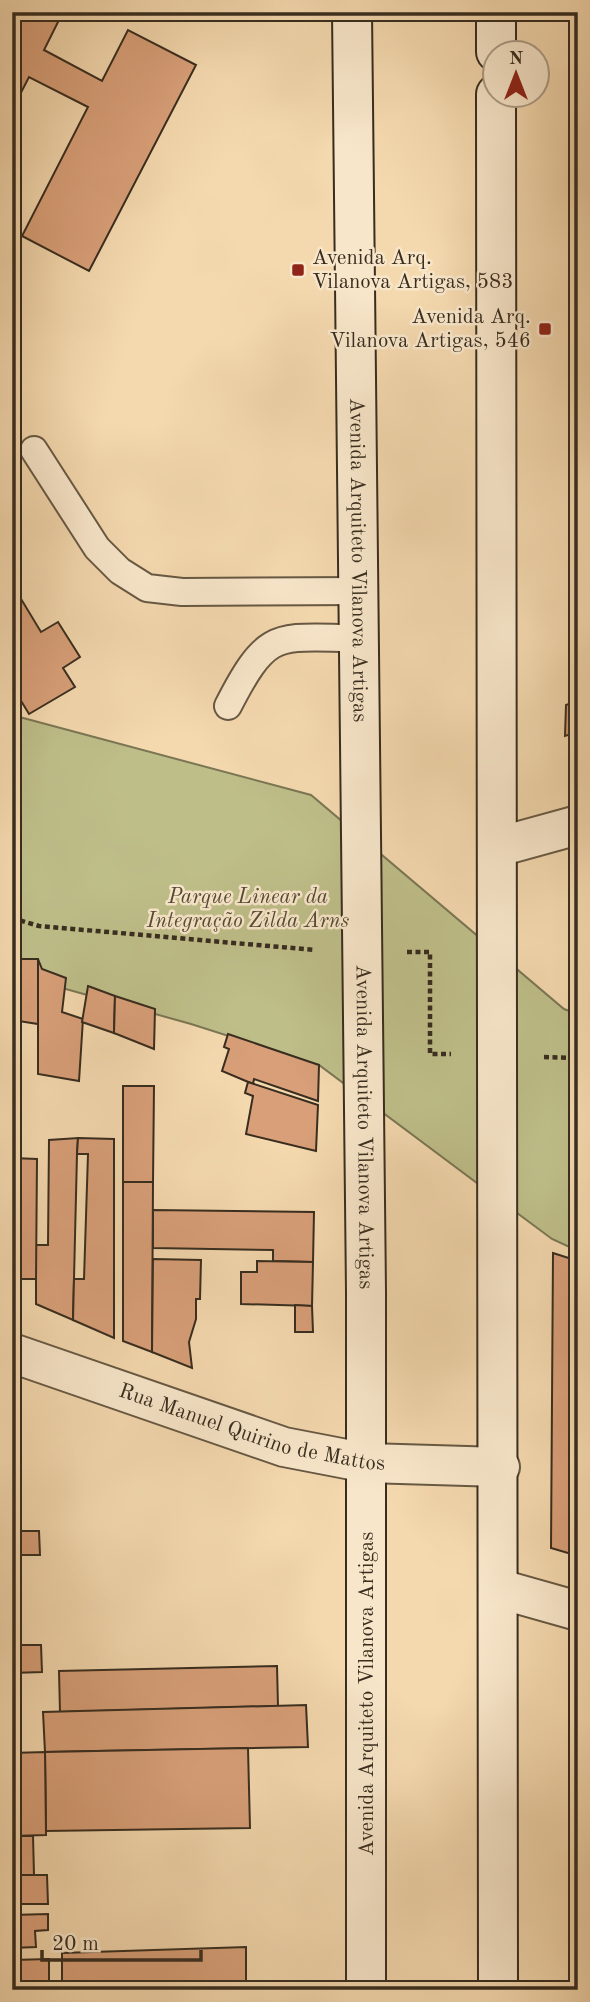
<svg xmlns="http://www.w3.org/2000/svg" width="590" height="2002" font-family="'Old Standard TT',serif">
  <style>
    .green { fill: #bebe89; stroke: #7b7654; stroke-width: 2 }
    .building { fill: #d89f78; stroke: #382d1f; stroke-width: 2 }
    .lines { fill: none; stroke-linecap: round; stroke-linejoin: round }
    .lane-casing { stroke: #675843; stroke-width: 30 }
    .street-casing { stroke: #675843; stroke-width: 42 }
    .secondary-casing { stroke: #382d1f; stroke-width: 42 }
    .path { stroke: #382d1f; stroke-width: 4.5; stroke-dasharray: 5 3.5; stroke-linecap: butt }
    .lane { stroke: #f8e6ca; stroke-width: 26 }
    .street { stroke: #f8e6ca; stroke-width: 38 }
    .secondary { stroke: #f8e6ca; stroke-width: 38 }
    .poi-dot { fill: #8f2418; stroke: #f8e6ca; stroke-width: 2.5 }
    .labels { text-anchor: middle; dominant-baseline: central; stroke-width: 5; stroke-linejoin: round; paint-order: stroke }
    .poi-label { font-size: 21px; fill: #382d1f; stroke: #f8e6ca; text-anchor: start }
    .street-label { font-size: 21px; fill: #382d1f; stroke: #f8e6ca }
    .park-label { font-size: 21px; font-style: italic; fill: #534a34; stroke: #f8e6ca }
  </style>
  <rect width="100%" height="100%" fill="#f4d8ae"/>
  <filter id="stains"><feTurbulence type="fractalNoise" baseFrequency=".00286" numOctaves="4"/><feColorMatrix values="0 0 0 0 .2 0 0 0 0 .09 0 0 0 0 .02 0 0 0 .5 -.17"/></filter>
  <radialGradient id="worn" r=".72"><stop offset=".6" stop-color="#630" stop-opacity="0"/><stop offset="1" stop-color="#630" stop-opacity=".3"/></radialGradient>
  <polygon class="green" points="12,715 311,795 564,1009 578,1014 578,1251 552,1239 319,1065 191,1024 12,974"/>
  <g class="building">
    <polygon points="12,12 63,12 44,50 102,81 128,30 196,65 89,271 22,236 88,107 29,77 12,110"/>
    <polygon points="12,584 41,632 58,622 80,657 63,668 75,687 29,714 12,686"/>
    <polygon points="578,701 578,732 565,736 566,705"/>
    <polygon points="12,959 38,959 38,1024 12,1020"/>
    <polygon points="38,959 42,969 66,978 62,1012 83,1019 79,1081 38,1074"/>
    <polygon points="88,986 115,996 114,1033 82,1022"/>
    <polygon points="115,996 155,1009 154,1049 114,1033"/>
    <polygon points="228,1034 319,1065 318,1101 254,1079 253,1084 222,1071 229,1049 224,1047"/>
    <polygon points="248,1082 318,1105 316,1151 246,1134 253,1096 245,1093"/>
    <polygon points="123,1086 154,1086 153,1182 123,1182"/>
    <polygon points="78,1138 77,1154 73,1320 36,1304 36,1245 48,1245 49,1140"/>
    <polygon points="78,1138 114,1139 114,1338 73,1320 74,1279 84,1279 88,1154 77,1154"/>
    <polygon points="12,1158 37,1159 36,1279 14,1279"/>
    <polygon points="123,1182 153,1182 152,1352 123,1341"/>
    <polygon points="153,1210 314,1212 313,1262 273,1261 273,1250 153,1248"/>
    <polygon points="553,1253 578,1261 578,1556 551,1548"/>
    <polygon points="153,1259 201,1260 200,1299 196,1299 196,1319 189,1342 192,1368 152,1352"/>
    <polygon points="257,1261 313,1262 312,1306 241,1304 241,1272 257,1272"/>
    <polygon points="295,1305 312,1306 313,1332 295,1332"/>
    <polygon points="12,1531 39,1531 40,1555 12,1555"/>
    <polygon points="12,1645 41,1645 42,1672 12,1673"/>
    <polygon points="277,1666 278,1706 60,1712 59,1671"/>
    <polygon points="306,1705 308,1747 45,1752 43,1712"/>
    <polygon points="248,1748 250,1828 46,1831 45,1752"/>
    <polygon points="45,1752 46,1835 12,1836 12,1753"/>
    <polygon points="12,1836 33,1836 34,1875 12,1875"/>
    <polygon points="12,1875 47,1875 48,1904 12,1904"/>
    <polygon points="48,1914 48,1930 35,1931 36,1947 12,1948 12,1915"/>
    <polygon points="246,1947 246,1986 62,1990 62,1953"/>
    <polygon points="49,1959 49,1990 12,1990 12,1960"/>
    <polygon points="253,1985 254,1990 130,1990 246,1986"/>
  </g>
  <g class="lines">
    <defs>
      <g id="lane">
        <polyline points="34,450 97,548 120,571 147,588 182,592 361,591"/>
        <path d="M228,706C269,626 277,638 361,638"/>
      </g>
      <g id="street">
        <polyline points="498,847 578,825"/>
        <path id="s1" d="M12,1353L284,1447L367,1463L500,1467"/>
        <polyline points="500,1589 578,1611"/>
      </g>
      <g id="secondary">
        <path id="s2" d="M352,12L366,1292V1990"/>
        <polyline points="496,12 496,52"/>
        <polyline points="496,94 498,1990"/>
      </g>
    </defs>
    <use href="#lane" class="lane-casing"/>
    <use href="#street" class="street-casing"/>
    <use href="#secondary" class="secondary-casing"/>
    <g class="path">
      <polyline points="12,918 39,926 315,950"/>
      <polyline points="407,952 430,952 430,1054 451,1054"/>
      <polyline points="544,1057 578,1058"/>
    </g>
    <use href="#lane" class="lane"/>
    <use href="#street" class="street"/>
    <use href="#secondary" class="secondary"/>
  </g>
  <g class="poi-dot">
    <rect x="291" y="263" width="14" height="14" rx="3.5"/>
    <rect x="538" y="322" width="14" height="14" rx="3.5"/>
  </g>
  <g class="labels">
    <g class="poi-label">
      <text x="312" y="258">Avenida Arq.<tspan x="312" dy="24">Vilanova Artigas, 583</tspan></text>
      <text x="531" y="317" text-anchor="end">Avenida Arq.<tspan x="531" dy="24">Vilanova Artigas, 546</tspan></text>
    </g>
    <g class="street-label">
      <text stroke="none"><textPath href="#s2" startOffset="548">Avenida Arquiteto Vilanova Artigas</textPath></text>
      <text stroke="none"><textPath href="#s2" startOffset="1115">Avenida Arquiteto Vilanova Artigas</textPath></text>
      <text stroke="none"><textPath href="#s1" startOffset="252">Rua Manuel Quirino de Mattos</textPath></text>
      <text transform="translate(367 1694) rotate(-90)">Avenida Arquiteto Vilanova Artigas</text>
    </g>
    <g class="park-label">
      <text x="248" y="897">Parque Linear da<tspan x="248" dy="24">Integração Zilda Arns</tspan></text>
    </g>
  </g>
  <rect width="590" height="2002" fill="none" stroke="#f4d8ae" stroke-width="42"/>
  <rect x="14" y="14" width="562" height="1974" fill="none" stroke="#382d1f" stroke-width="3.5"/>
  <rect x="21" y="21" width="548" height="1960" fill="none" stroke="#382d1f" stroke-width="2"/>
  <g transform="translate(516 74)"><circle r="33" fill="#f8e6ca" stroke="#ab9c86" stroke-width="2"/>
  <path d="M0-5L12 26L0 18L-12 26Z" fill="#8f2418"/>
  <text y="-10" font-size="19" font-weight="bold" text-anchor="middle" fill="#382d1f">N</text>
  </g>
  <path d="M42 1950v10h159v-10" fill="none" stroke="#382d1f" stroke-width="3.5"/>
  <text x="52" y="1950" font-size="21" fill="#382d1f" stroke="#f8e6ca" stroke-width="5" paint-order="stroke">20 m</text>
  <rect width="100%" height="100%" filter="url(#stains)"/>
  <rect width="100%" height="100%" fill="url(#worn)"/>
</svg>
